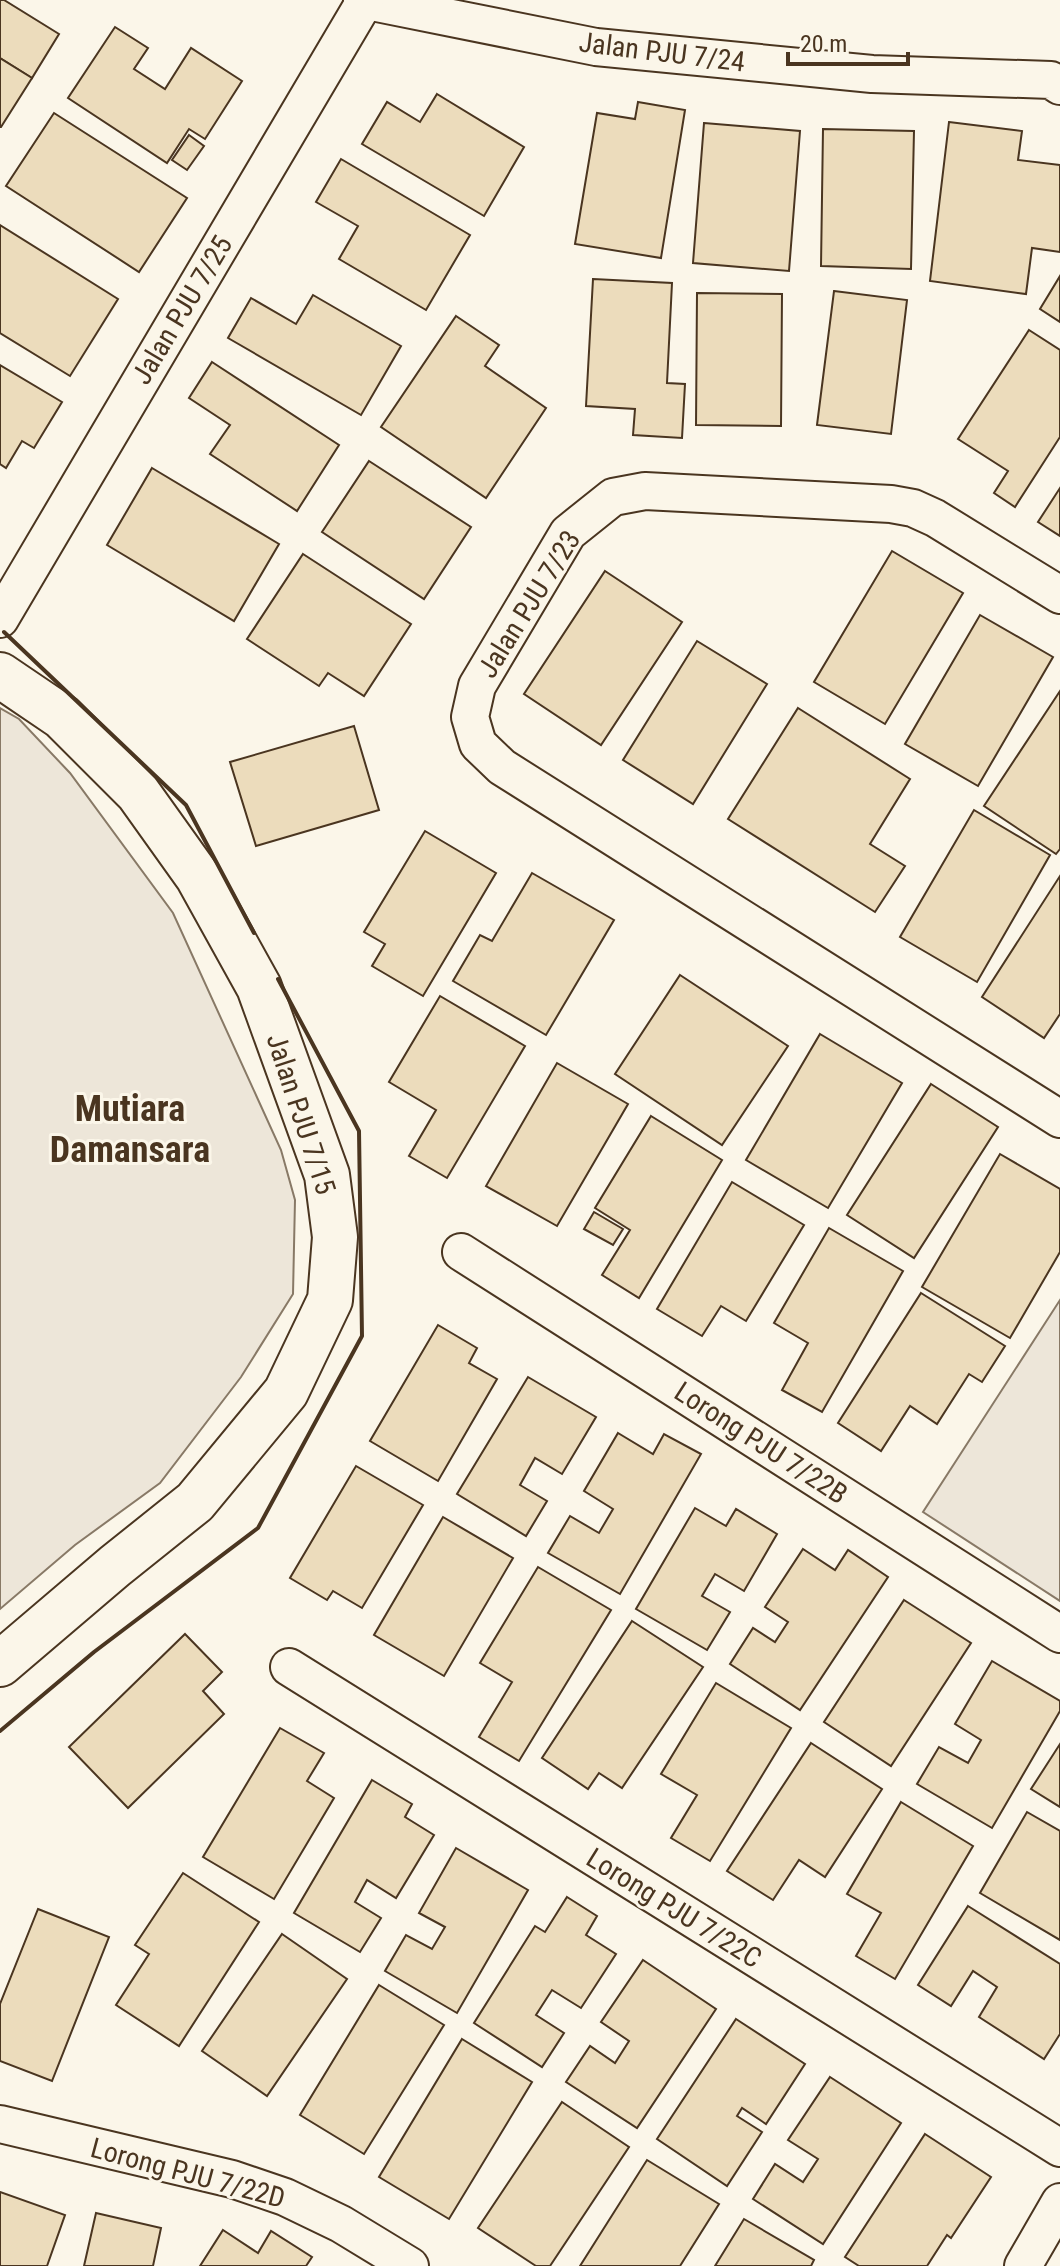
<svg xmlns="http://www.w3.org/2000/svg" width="1060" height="2266" font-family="'Roboto Condensed',sans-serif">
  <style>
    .green { fill: #ede6d9; stroke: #887966; stroke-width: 2 }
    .building { fill: #ecdcbc; stroke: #4a3520; stroke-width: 2 }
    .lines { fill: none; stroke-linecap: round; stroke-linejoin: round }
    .minor-casing { stroke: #4a3520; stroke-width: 40 }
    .tertiary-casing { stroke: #4a3520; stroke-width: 48 }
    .minor { stroke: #fbf6e9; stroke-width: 36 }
    .tertiary { stroke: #fbf6e9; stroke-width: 44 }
    .wall { stroke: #4a3520; stroke-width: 4 }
    .labels { text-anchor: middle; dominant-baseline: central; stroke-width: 6; stroke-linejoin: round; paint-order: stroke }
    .street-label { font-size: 28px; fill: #4a3520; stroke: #fbf6e9 }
    .district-label { font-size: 36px; font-weight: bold; fill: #4a3520; stroke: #fbf6e9 }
  </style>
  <rect width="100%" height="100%" fill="#fbf6e9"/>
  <g class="green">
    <polygon points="0,708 19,719 70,773 173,913 281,1150 295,1200 293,1294 241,1377 160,1483 75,1545 0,1609"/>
    <polygon points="1060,1300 1060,1601 923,1512"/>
  </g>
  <g class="building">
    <polygon points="0,0 4,0 59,34 32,78 0,58"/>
    <polygon points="115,27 148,48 134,69 165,89 191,48 242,81 205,139 189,129 167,163 68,98"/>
    <polygon points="0,58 32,78 1,127 0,127"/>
    <polygon points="437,94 524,147 484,216 362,144 387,102 420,122"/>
    <polygon points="638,102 685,110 661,258 575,244 597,113 635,119"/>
    <polygon points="54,113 187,198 139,272 6,186"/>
    <polygon points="949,122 1022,131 1018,160 1060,165 1060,252 1032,248 1026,294 930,281"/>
    <polygon points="704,123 800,131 789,271 693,263"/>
    <polygon points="823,129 914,131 911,269 821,266"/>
    <polygon points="189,135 204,146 187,170 172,160"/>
    <polygon points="341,159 470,235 426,310 339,259 358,226 316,202"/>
    <polygon points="0,225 118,299 70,376 0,333"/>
    <polygon points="1060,276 1060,322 1040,309"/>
    <polygon points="593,279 672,283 667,383 685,384 682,438 633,435 635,409 586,406"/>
    <polygon points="834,291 907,300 891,434 817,425"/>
    <polygon points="697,293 782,294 781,426 696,425"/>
    <polygon points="313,295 401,346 361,415 228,338 251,298 296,324"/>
    <polygon points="456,316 499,345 485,366 546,408 486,498 381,427"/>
    <polygon points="1029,330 1060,350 1060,437 1015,507 994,493 1008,471 958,439"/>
    <polygon points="212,362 339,445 297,511 210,454 230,425 189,398"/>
    <polygon points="0,365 62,402 34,448 22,441 6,468 0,464"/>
    <polygon points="369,461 471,527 424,599 322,532"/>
    <polygon points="152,468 279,544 234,621 107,545"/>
    <polygon points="1060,488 1060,536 1038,522"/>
    <polygon points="892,551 963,593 885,724 814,682"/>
    <polygon points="303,554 411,624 364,696 328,673 319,686 247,639"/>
    <polygon points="605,571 682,622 601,745 524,694"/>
    <polygon points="980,615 1053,657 978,786 905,744"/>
    <polygon points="697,641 767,684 693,804 623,760"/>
    <polygon points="1060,691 1060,849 1056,854 984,806"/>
    <polygon points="798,708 910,779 870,844 905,866 875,912 728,819"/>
    <polygon points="354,726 379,810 256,846 230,762"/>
    <polygon points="974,810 1050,855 977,982 900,937"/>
    <polygon points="425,831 496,873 423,996 372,966 385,944 364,932"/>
    <polygon points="532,873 614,920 546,1035 453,981 480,935 492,941"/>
    <polygon points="1060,876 1060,1014 1044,1038 982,997"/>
    <polygon points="680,975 788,1046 722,1145 615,1074"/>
    <polygon points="440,996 525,1046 447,1178 409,1156 436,1110 389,1082"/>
    <polygon points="820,1034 902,1083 828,1208 746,1160"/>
    <polygon points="557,1063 628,1104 557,1226 486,1186"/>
    <polygon points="931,1084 998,1127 914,1258 847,1215"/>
    <polygon points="651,1116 722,1160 639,1298 602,1275 630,1230 595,1208"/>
    <polygon points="1000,1154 1060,1189 1060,1252 1010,1338 922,1287"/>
    <polygon points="732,1182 804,1225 746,1321 721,1306 702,1336 657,1309"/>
    <polygon points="594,1212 623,1229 613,1245 584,1229"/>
    <polygon points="829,1228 903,1271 822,1412 782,1390 808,1343 774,1323"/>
    <polygon points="921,1293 1005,1346 982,1382 969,1374 937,1424 910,1406 881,1451 838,1423"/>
    <polygon points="438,1325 477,1348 469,1363 497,1379 438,1481 370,1441"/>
    <polygon points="528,1377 596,1417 562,1474 535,1458 520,1485 547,1501 526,1536 457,1494"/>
    <polygon points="618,1433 653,1454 664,1434 701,1454 620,1594 548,1553 570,1516 599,1533 613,1509 584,1491"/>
    <polygon points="356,1466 423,1505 362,1608 333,1591 327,1600 290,1578"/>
    <polygon points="695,1508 726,1526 736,1509 777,1534 744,1591 715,1574 702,1596 730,1612 707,1650 636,1609"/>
    <polygon points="443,1517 513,1558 444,1676 374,1635"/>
    <polygon points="803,1549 835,1570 848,1550 888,1577 800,1710 730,1664 753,1628 775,1642 788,1622 765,1607"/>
    <polygon points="538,1567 611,1610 519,1761 479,1737 512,1682 480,1663"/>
    <polygon points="904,1600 971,1643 891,1766 824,1722"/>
    <polygon points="632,1621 703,1667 622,1788 599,1773 588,1789 542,1758"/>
    <polygon points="185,1634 222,1672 203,1691 224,1714 128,1808 69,1747"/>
    <polygon points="992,1661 1060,1701 1060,1711 992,1828 917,1784 939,1747 968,1763 981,1740 955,1724"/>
    <polygon points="716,1683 791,1728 710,1861 671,1838 697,1795 661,1774"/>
    <polygon points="280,1728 324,1753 307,1781 334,1798 274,1899 203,1857"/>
    <polygon points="811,1743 882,1789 825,1877 799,1860 773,1900 727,1871"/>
    <polygon points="1060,1744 1060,1807 1031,1789"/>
    <polygon points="372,1780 412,1804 405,1817 434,1835 396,1898 367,1880 355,1902 381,1918 360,1952 294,1913"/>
    <polygon points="901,1802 973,1846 895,1979 856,1956 881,1913 847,1894"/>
    <polygon points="1027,1812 1060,1831 1060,1940 980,1893"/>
    <polygon points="456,1848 528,1890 457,2013 385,1971 406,1935 432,1949 445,1927 419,1913"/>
    <polygon points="183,1873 259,1922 179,2046 116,2005 149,1954 135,1945"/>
    <polygon points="567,1897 597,1916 586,1935 616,1954 581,2008 552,1990 536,2015 564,2033 542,2067 474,2023 535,1926 545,1932"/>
    <polygon points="968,1906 1060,1964 1060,2034 1044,2059 979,2017 997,1987 973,1971 951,2006 918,1985"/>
    <polygon points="38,1909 109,1937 52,2081 0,2061 0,2004"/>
    <polygon points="282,1934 347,1979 267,2096 202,2051"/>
    <polygon points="643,1960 716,2009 637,2128 566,2082 590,2046 615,2063 629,2041 601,2022"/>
    <polygon points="379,1985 444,2025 364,2154 300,2115"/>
    <polygon points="736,2019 805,2064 766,2124 742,2108 737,2116 762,2132 727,2186 657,2139"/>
    <polygon points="462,2039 532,2082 449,2219 379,2177"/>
    <polygon points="830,2077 901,2123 823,2244 753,2199 775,2164 803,2182 818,2159 788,2140"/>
    <polygon points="562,2102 629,2147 550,2266 536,2266 478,2228"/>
    <polygon points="925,2134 991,2177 951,2238 947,2235 927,2266 859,2266 845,2257"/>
    <polygon points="647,2160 719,2204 680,2266 580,2266"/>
    <polygon points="0,2192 65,2215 47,2266 0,2266"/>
    <polygon points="96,2213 161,2228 153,2266 84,2266"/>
    <polygon points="744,2219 814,2260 811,2266 715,2266"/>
    <polygon points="223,2230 258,2253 271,2231 312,2257 306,2266 200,2266"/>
  </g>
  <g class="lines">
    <defs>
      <g id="minor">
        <polyline points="362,0 596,47 872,74 1051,80 1060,86"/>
        <polyline points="1060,595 935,518 913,508 891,504 645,491 613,497 568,533 477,686 470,717 478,744 502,767 1060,1119"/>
        <polyline points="0,619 365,1"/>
        <polyline points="461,1252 1060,1634"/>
        <polyline points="289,1667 1060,2148"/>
        <polyline points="0,2124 232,2179 285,2197 341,2224 410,2266"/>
        <polyline points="1023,2266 1060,2202"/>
      </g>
      <polyline id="tertiary" points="0,675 62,717 138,793 198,877 259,987 327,1175 335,1237 330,1300 286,1392 195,1502 115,1566 0,1664"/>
    </defs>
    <use href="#minor" class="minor-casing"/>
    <use href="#tertiary" class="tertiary-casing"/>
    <use href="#minor" class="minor"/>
    <use href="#tertiary" class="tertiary"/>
    <g class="wall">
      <polyline points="4,632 186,805 254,933"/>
      <polyline points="0,1731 94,1652 258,1528 362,1336 359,1131 278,979"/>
    </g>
  </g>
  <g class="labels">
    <g class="street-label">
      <text transform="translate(662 52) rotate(7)">Jalan PJU 7/24</text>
      <text transform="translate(182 310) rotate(-59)">Jalan PJU 7/25</text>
      <text transform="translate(529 604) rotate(-58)">Jalan PJU 7/23</text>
      <text transform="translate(301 1114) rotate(72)">Jalan PJU 7/15</text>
      <text transform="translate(761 1443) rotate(33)">Lorong PJU 7/22B</text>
      <text transform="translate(674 1908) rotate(32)">Lorong PJU 7/22C</text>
      <text transform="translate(188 2173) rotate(15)">Lorong PJU 7/22D</text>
    </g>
    <g class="district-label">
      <text x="130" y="1109">Mutiara<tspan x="130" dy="41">Damansara</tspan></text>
    </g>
  </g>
  <path d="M788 52v12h120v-12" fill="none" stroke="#4a3520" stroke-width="4"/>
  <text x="800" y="52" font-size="24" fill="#4a3520" stroke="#fbf6e9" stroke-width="6" paint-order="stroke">20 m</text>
</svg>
